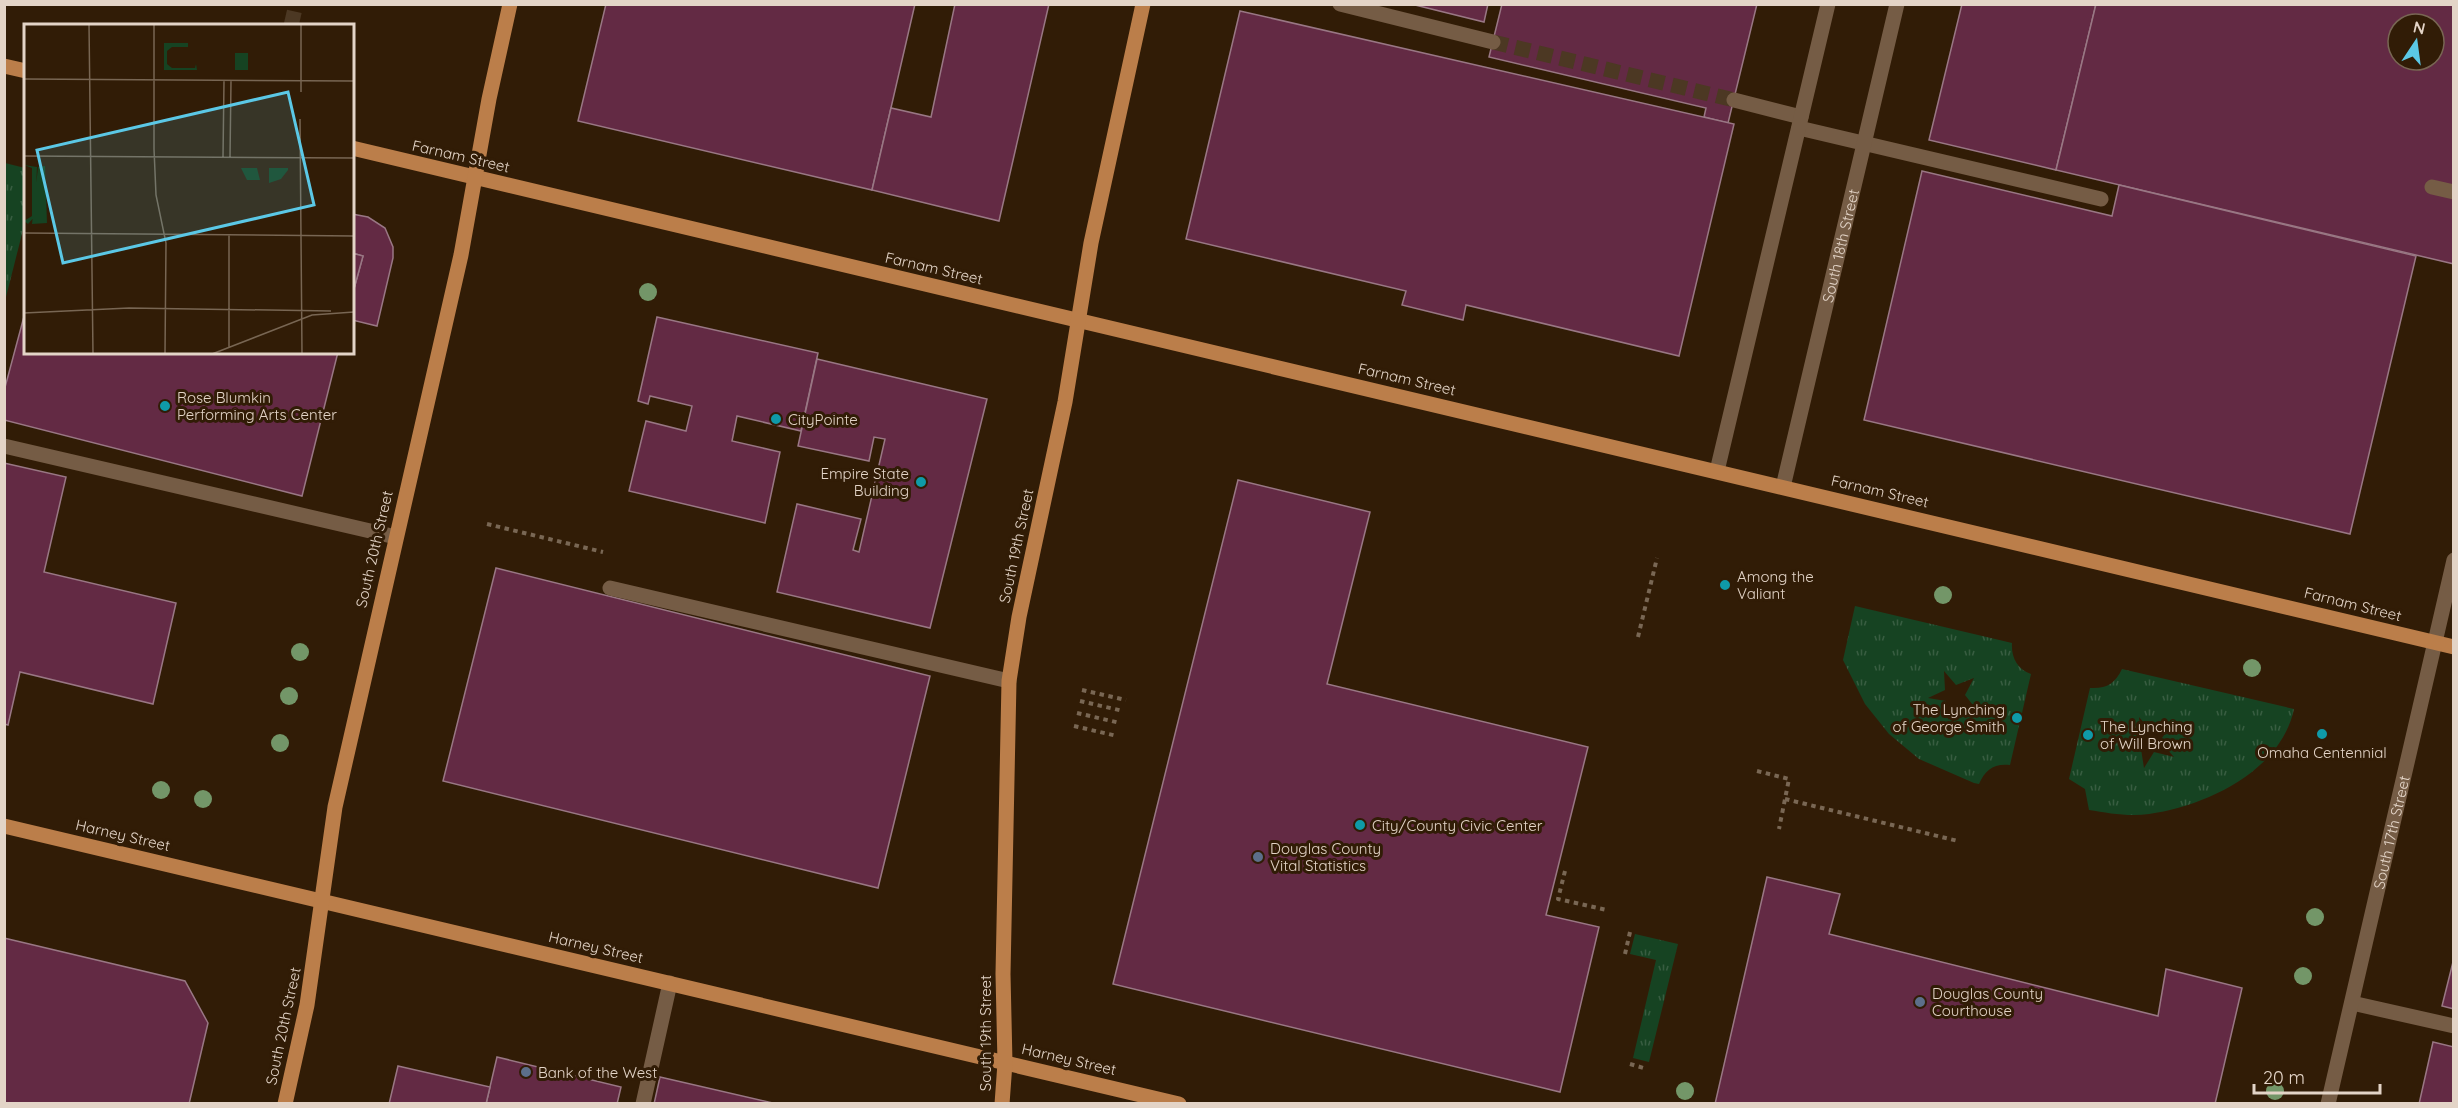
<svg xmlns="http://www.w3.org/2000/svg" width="2458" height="1108" font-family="Quicksand,sans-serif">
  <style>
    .grass { fill: url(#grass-tufts); fill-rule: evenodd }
    .building { fill: #632a44; stroke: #997784; stroke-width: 1.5; fill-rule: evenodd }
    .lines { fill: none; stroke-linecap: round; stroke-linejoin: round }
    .minor-tunnel { stroke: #4c3823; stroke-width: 15; stroke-dasharray: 15 8; stroke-linecap: butt }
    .path { stroke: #796754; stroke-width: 4; stroke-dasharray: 4.5 4.5; stroke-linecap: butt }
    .minor { stroke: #755c45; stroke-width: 15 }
    .major { stroke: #bb7e4a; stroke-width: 15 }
    .tree { fill: #739668 }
    .culture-dot { fill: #0f9aa8; stroke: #311c06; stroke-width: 2 }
    .service-dot { fill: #5c6f8a; stroke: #311c06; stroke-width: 2 }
    .labels { text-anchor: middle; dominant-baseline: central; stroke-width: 6; stroke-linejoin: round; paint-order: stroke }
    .street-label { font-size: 15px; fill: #e3d4c7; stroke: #311c06 }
    .poi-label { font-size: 15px; fill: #e3d4c7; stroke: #311c06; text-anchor: start }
    .inset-road { fill: none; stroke: #786653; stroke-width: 1.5 }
    .view { fill: #5bc8e6; fill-opacity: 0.15; stroke: #5bc8e6; stroke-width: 3 }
    .inset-edge { fill: none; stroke: #e3d4c7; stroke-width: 3 }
  </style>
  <defs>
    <pattern id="grass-tufts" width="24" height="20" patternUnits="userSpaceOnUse" patternTransform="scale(1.5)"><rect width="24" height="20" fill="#164322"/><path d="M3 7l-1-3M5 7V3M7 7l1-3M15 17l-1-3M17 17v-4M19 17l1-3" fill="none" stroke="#385d41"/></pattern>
  </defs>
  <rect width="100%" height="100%" fill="#311c06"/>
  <g class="grass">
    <polygon points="5,163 25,168 25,222 5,301"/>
    <path d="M1855,606L2012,643C2011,657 2017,669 2031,674L2010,765C1994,763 1985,770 1979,784L1974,783L1919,759L1889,734L1865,704L1843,660ZM1944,671L1956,685L1974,678L1965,695L1976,709L1959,704L1948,720L1946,701L1928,698L1945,690Z"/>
    <path d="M2122,669L2294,709C2281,771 2206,806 2149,814C2129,817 2108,813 2089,810L2085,789L2069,779L2090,688C2106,689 2115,684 2122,669ZM2139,717L2152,732L2171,725L2160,741L2174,757L2154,752L2144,768L2141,749L2125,744L2141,737Z"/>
    <polygon points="1635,934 1678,944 1649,1062 1633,1058 1656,960 1630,954"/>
  </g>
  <g class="building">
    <polygon points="606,4 915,4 872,190 578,121"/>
    <polygon points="955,4 1049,4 999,221 872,190 891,108 931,117"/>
    <polygon points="1411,4 1488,4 1484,22"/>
    <polygon points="1502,4 1757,4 1728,123 1704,117 1706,108 1489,57"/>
    <polygon points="1962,4 2096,4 2056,170 1929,140"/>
    <path d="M2096,4H2454V264L2056,170ZM2398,24H2434V60H2398Z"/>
    <polygon points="1240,11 1734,124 1679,356 1466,305 1463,320 1402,305 1406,291 1186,239"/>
    <polygon points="1922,171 2112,216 2119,185 2416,256 2350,534 1864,420"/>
    <polygon points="352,214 368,217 385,228 393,247 393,258 377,326 352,320 352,296 363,256 352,253"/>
    <polygon points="352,253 363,256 352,296"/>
    <polygon points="26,309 26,352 338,352 302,496 4,420 4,391"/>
    <polygon points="657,317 818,353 801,431 737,416 732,441 780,452 765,523 629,491 646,421 686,431 692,406 650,396 648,404 638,401"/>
    <polygon points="817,359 987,399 930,628 777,592 797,504 861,519 853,550 859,552 885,439 874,437 869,461 798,446"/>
    <polygon points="4,463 66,477 44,572 176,603 153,704 20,672 8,725 4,724"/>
    <polygon points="1238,480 1370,512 1327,684 1588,747 1546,915 1599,927 1560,1092 1113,984"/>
    <polygon points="496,568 930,676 878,888 443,781"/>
    <polygon points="1767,877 1840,894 1829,934 2158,1016 2166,969 2242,988 2215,1104 1715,1104"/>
    <polygon points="4,938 185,981 208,1023 189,1104 4,1104"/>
    <polygon points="2454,958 2454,1009 2442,1006"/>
    <polygon points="2433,1042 2454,1047 2454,1104 2419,1104"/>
    <polygon points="497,1057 621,1087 617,1104 486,1104"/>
    <polygon points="398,1066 490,1087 486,1104 389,1104"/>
    <polygon points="660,1077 777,1104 654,1104"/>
  </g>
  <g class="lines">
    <g class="minor-tunnel">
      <polyline points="291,26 296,4"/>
      <polyline points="1493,42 1734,100"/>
    </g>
    <g class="path">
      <polyline points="487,524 603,552"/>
      <polyline points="1638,637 1657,558"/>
      <polyline points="1082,690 1126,700"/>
      <polyline points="1080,701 1123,711"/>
      <polyline points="1077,713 1120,723"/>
      <polyline points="1074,726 1117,736"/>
      <polyline points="1757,771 1789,779 1779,829"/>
      <polyline points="1785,799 1958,841"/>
      <polyline points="1565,871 1558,899 1607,910"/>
      <polyline points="1625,954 1630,932"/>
      <polyline points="1630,1064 1647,1069"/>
    </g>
    <g class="minor">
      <polyline points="1340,4 1493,42"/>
      <polyline points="1734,100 1801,117"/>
      <polyline points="1799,128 2101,199"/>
      <polyline points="2432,187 2454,192"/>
      <polyline points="4,446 396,537"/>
      <polyline points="1717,471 1828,4"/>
      <path id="s1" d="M1783,487L1897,4"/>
      <polyline points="610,588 1009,681"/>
      <polyline points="2352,1003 2454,1026"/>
      <polyline points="643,1104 670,983"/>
      <path id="s2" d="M2328,1104L2454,560"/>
    </g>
    <g class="major">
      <polyline points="4,66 26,71"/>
      <polyline points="352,148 2454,647"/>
      <polyline points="4,826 1179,1104"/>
      <polyline points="285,1104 307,1005 335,807 461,255 489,99 510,4"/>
      <polyline points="1002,1104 1005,1063 1003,974 1009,681 1019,617 1065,402 1091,243 1143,4"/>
    </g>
  </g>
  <g class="tree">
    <circle cx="648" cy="292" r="9"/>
    <circle cx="1943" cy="595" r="9"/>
    <circle cx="300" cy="652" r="9"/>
    <circle cx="2252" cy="668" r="9"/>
    <circle cx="289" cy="696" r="9"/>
    <circle cx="280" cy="743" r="9"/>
    <circle cx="161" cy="790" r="9"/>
    <circle cx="203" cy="799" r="9"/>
    <circle cx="2315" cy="917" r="9"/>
    <circle cx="2303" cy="976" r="9"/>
    <circle cx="1685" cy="1091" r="9"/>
    <circle cx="2275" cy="1091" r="9"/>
  </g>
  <g class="culture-dot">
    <circle cx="165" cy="406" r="6"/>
    <circle cx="776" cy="419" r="6"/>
    <circle cx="921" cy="482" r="6"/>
    <circle cx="1725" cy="585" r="6"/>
    <circle cx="2017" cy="718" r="6"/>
    <circle cx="2322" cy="734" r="6"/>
    <circle cx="2088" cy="735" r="6"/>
    <circle cx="1360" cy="825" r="6"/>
  </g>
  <g class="service-dot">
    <circle cx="1258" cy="857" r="6"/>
    <circle cx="1920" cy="1002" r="6"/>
    <circle cx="526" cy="1072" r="6"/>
  </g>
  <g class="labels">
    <g class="street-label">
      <text transform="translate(461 156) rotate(13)">Farnam Street</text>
      <text stroke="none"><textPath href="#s1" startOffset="248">South 18th Street</textPath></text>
      <text transform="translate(934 268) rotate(13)">Farnam Street</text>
      <text transform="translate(1407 379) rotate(13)">Farnam Street</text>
      <text transform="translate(1880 491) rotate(13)">Farnam Street</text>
      <text transform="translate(1016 546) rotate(-78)">South 19th Street</text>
      <text transform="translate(374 549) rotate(-77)">South 20th Street</text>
      <text transform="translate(2353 604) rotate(14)">Farnam Street</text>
      <text stroke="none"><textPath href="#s2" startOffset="279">South 17th Street</textPath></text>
      <text transform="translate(123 835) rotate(13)">Harney Street</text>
      <text transform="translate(596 947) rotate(13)">Harney Street</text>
      <text transform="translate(283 1026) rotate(-78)">South 20th Street</text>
      <text transform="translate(985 1033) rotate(-90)">South 19th Street</text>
      <text transform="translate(1069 1059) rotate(13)">Harney Street</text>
    </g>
    <g class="poi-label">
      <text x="177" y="397">Rose Blumkin<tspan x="177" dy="17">Performing Arts Center</tspan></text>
      <text x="788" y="419">CityPointe</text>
      <text x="909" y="473" text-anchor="end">Empire State<tspan x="909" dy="17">Building</tspan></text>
      <text x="1737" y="576">Among the<tspan x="1737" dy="17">Valiant</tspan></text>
      <text x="2005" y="709" text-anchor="end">The Lynching<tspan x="2005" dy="17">of George Smith</tspan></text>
      <text x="2100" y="726">The Lynching<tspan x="2100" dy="17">of Will Brown</tspan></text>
      <text x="2322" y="752" text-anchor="middle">Omaha Centennial</text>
      <text x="1372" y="825">City/County Civic Center</text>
      <text x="1270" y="848">Douglas County<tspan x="1270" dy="17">Vital Statistics</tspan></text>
      <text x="1932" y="993">Douglas County<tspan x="1932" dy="17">Courthouse</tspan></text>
      <text x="538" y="1072">Bank of the West</text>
    </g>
  </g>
  <g transform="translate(24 24)">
    <rect width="330" height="330" fill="#311c06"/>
    <path d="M140,19H164V23H148L143,27V40L148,44H171L172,40L173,46H140ZM211,29H224V46H211ZM0,141L13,143L11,192L4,200L0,197L8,192V144ZM21,142L23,199L8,200L14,143ZM217,144H233L236,156H223ZM245,144H264V146L257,155L245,159Z" fill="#164322"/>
    <path class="inset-road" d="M65,0L69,330M130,0V125L132,171L142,219L141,330M0,55L330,57M277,68V0M276,95L278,330M0,132L330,134M199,133L200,57M206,133L207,57M0,209L330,212M0,289L105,284L307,287M205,323V211M188,330L288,291L330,288"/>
    <path class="view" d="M264,68L290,181L39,239L13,126Z"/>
    <rect width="330" height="330" class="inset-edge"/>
  </g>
  <rect width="2458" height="1108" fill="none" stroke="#e3d4c7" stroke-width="12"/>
  <g transform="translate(2416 42) rotate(13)"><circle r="28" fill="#311c06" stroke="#786653" stroke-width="1.5"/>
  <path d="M0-4.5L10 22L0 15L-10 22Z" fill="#5bc8e6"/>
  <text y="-9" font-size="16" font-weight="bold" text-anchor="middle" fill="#e3d4c7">N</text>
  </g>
  <path d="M2254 1084v9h126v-9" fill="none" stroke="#e3d4c7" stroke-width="3"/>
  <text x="2263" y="1084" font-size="18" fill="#e3d4c7" stroke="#311c06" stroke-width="4.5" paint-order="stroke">20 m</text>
</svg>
